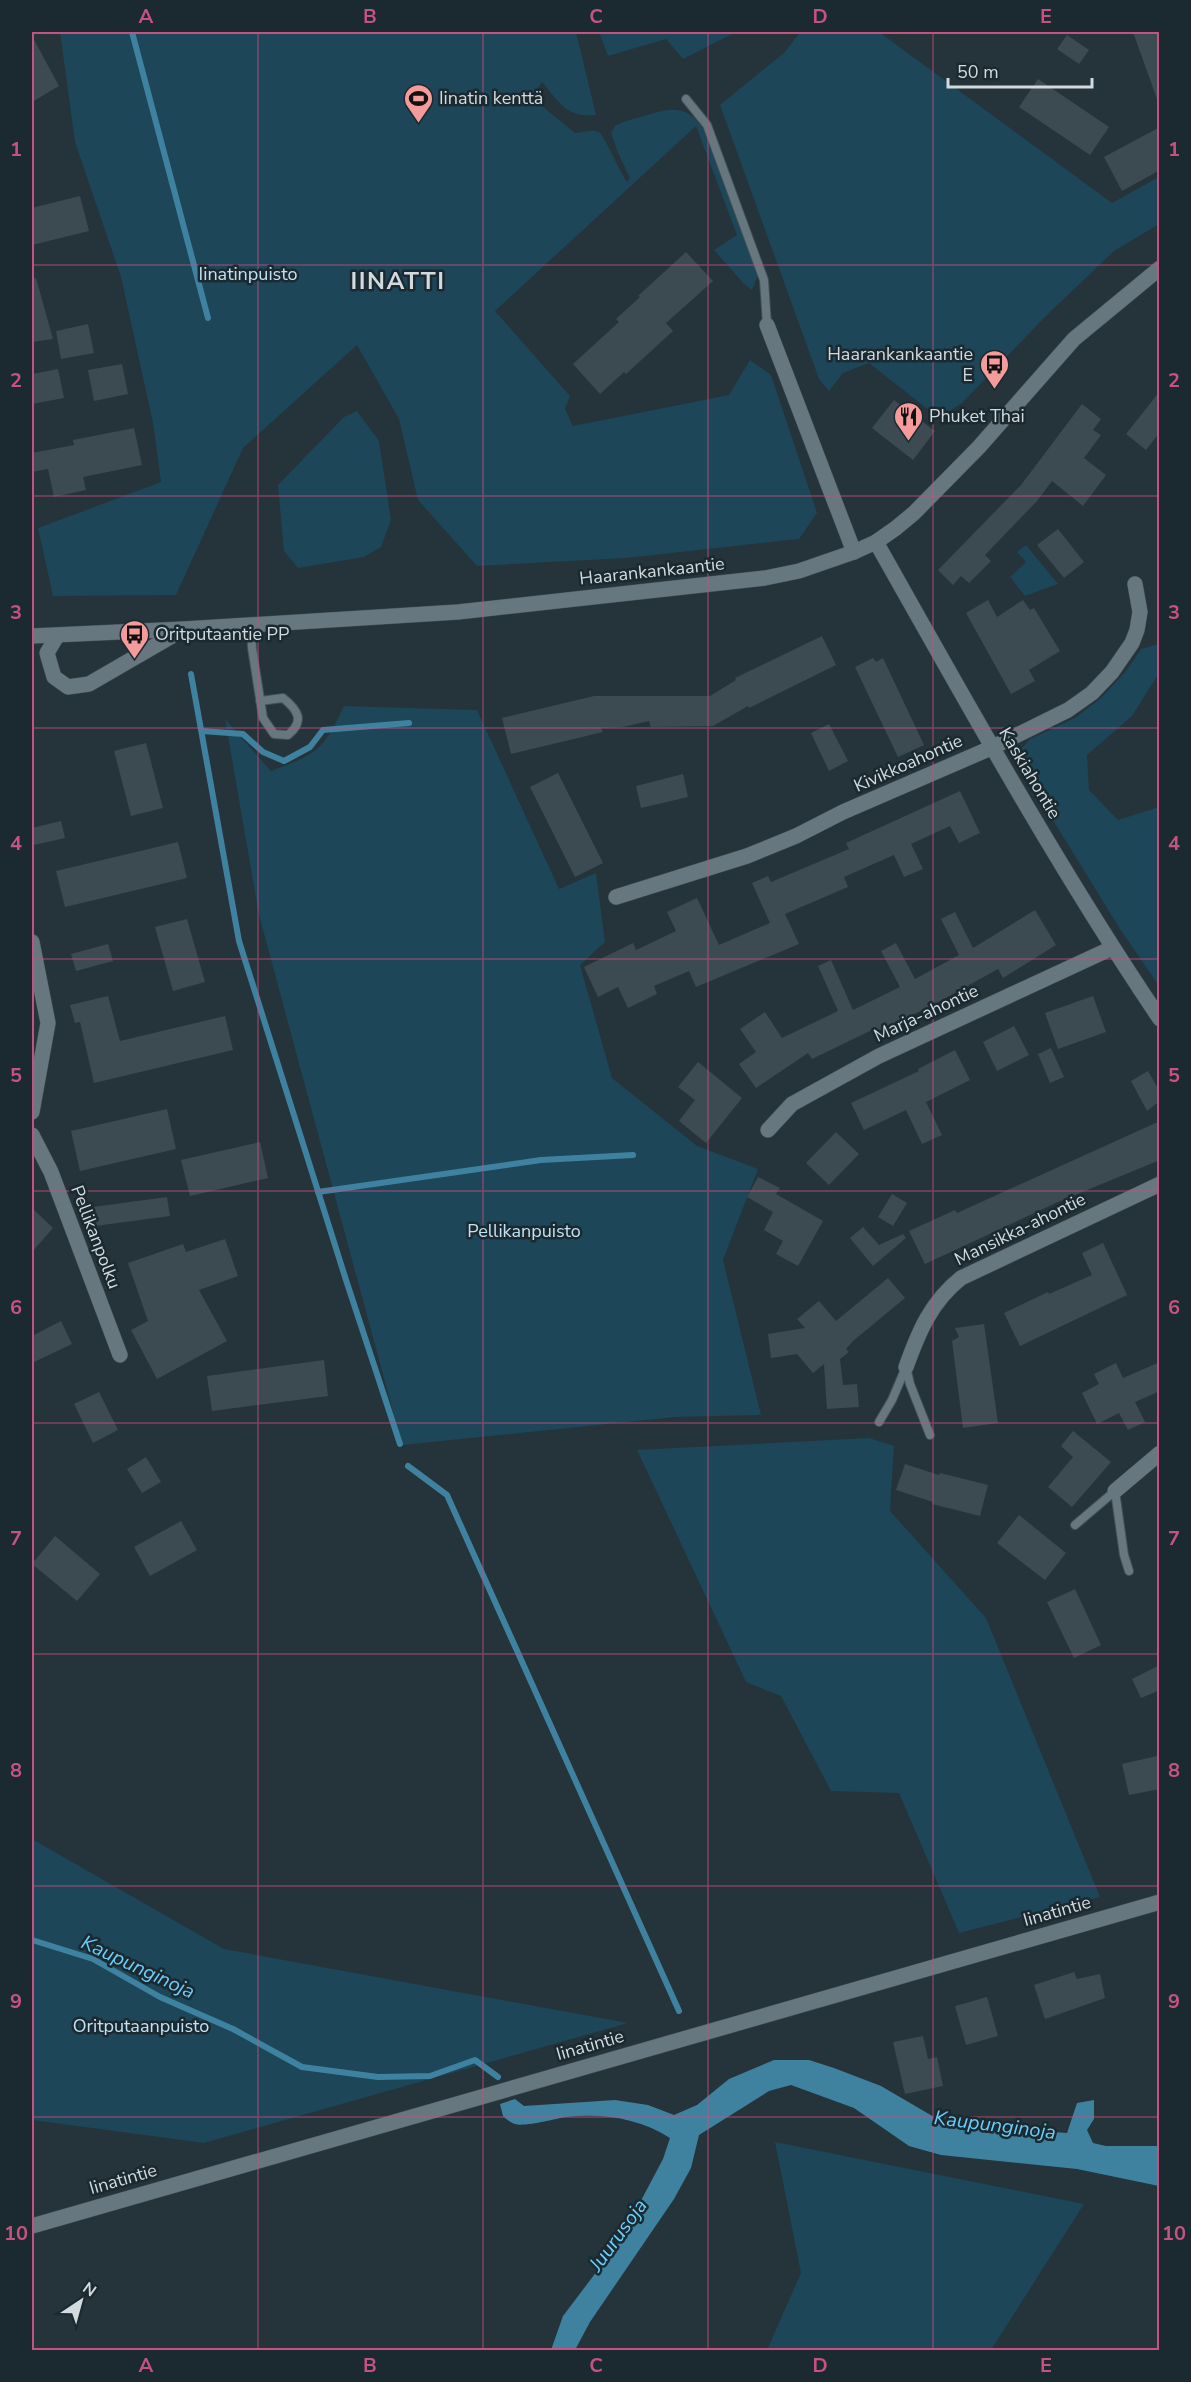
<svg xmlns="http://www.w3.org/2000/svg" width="1191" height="2382" font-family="'Nunito Sans',sans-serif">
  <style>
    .green { fill: #1d4658 }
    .water { fill: #3e82a0 }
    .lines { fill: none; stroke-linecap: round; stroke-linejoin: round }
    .stream { stroke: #3e82a0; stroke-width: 6 }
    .building { fill: #3c4b52 }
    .lane-casing { stroke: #445056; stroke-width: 10 }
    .street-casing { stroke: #445056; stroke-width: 16 }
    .secondary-casing { stroke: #445056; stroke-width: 16 }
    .lane { stroke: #67777f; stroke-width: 8 }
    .street { stroke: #67777f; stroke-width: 15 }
    .secondary { stroke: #67777f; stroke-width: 15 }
    .grid { fill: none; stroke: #c65282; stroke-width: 1.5; stroke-opacity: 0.55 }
    .labels { text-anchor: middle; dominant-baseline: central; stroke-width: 5; stroke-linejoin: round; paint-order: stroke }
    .poi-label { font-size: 18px; fill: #d1dade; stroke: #1b2930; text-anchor: start }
    .park-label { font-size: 18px; fill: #bfe2f4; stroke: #1b2930 }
    .street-label { font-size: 18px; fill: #d1dade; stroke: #1b2930 }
    .water-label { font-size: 20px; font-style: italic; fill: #6acefb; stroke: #1b2930 }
    .district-label { font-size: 24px; font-weight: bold; letter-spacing: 1.5px; fill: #d1dade; stroke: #1b2930 }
    .neatline { fill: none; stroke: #c65282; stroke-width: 2 }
    .grid-label { font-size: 20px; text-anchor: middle; font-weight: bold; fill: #c65282 }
  </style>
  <rect width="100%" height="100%" fill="#25333a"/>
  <g class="green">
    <path d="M60,32H576L596,115C566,118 560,103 542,82L531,97L575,133C582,132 592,129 599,132C603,134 622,175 627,182L630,178L618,153L611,133L615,126C623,121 633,119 641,117C667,109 686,102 703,129L758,275L752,290L744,284L714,250L737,235L696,126L495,311L570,396L565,409L573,426L729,395L750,360L771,375L817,513L799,539L626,558L477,566L418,500L399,419L357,345L243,448L176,595L53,596L38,528L161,482L153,423L121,277L75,142Z"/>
    <polygon points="599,32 736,32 683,59 666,39 608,56"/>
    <polygon points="800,32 879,32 1112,203 1159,177 1159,224 1114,251 1046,316 962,403 939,418 869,363 843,373 829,391 819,379 720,105 785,52"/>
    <polygon points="357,411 379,441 391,520 381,547 364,557 298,568 284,551 278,485 344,417"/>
    <polygon points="1026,545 1058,584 1025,596 1010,577 1026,562 1017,552"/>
    <polygon points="1159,644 1159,673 1132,716 1087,755 1089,790 1118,820 1159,807 1159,986 1120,929 1014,757 1030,739 1075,718 1101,698 1126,671 1141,649"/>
    <path d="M344,706L477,710L559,889L596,873L605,942L580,965L612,1078L697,1146L758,1169L723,1260L761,1415L675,1417L402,1445L259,915L225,719L271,771C317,754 323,751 344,706Z"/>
    <polygon points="869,1438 894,1446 890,1511 986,1618 1100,1897 959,1933 899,1793 831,1791 781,1696 746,1682 637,1450"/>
    <polygon points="32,1839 224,1949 628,2023 204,2143 32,2120"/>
    <polygon points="775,2142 1084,2204 991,2350 767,2350 801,2273"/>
  </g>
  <path class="water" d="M774,2060H809L834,2068L881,2086L946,2124L1067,2133L1077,2103L1094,2100V2119L1087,2130L1093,2143L1106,2146H1159V2186L1077,2169L941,2155L909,2146L854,2108L791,2085L769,2091L699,2135L691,2168L674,2199L590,2322L575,2350H551L563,2316L619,2242L663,2159L670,2138C639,2118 602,2113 566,2117C554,2119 525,2127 515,2124C511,2123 506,2119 503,2116L500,2104L515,2099L524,2106L615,2100L648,2105L674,2115L697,2105L729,2079Z"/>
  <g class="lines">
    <g class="stream">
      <polyline points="132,32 208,318"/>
      <polyline points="191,674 239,941 346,1280 400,1444"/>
      <polyline points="202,731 243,734 263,752 284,761 310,747 323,730 409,723"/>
      <polyline points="318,1192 541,1160 633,1155"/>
      <polyline points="408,1466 447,1495 679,2011"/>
      <polyline points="32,1940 93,1959 160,1997 233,2029 302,2067 378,2077 430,2076 475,2060 498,2077"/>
    </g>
  </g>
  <g class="building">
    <polygon points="1133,32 1160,32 1160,99 1157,99"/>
    <polygon points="1067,35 1089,50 1079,64 1057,49"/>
    <polygon points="32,36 59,86 32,102"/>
    <polygon points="1038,79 1109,127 1090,155 1019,107"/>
    <polygon points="1160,127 1160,170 1122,191 1104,157"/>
    <polygon points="80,196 89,231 32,245 32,208"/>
    <polygon points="686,252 713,281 666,323 673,331 626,374 624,372 600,394 573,364 619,322 616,319 640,297 638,296"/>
    <polygon points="36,278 53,339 32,342 32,279"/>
    <polygon points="88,324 94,353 61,359 56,331"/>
    <polygon points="122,364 128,394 94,401 88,370"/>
    <polygon points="58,369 64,398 32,404 32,374"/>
    <polygon points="1160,391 1160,432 1146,450 1126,434"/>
    <polygon points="894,400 935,431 913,460 872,428"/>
    <polygon points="1082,404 1101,419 1093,430 1101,435 1084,458 1106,475 1083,506 1052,481 1037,501 985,555 991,561 969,583 961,576 953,585 938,570 1021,485"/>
    <polygon points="134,428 142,465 83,477 86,490 54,497 48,469 32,472 32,453 74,445 73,440"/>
    <polygon points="1058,529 1084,562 1064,578 1037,545"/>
    <polygon points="988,600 997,617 1023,600 1030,610 1034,608 1060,651 1029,670 1035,681 1011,694 966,613"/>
    <polygon points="822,636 836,665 749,708 748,706 713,726 651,727 649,721 623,727 601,728 603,732 511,754 502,718 594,696 710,696 736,680 735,678"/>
    <polygon points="873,658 876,662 883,658 924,745 898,757 855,667"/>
    <polygon points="829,724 848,761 829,771 811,733"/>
    <polygon points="146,743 163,808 131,816 114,751"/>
    <polygon points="558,773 603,863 575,877 530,787"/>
    <polygon points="683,774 688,797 641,808 636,786"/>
    <polygon points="960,791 980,833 959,843 950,826 911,844 923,869 904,877 894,855 844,877 848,887 785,914 799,944 696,987 689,971 654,986 657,994 628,1008 618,987 598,997 584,967 633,943 636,950 676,931 667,912 697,898 719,945 770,923 752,883 768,876 771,882 849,849 846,843"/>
    <polygon points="61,821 65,838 34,845 32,828"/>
    <polygon points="178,842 187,878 65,907 56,871"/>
    <polygon points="1035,910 1056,945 1003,978 998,969 935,1004 876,1032 874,1029 812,1059 808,1053 756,1088 739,1064 756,1052 740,1029 765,1012 782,1038 838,1011 818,966 831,960 853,1010 900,987 881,951 896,943 915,979 959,955 941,919 955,912 973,948"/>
    <polygon points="187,919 205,982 173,991 155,927"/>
    <polygon points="108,944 113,961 76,971 71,954"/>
    <polygon points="108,996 120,1041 225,1016 233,1050 94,1083 80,1022 75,1023 70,1005"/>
    <polygon points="1093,996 1106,1032 1058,1049 1045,1013"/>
    <polygon points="1014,1026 1029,1055 997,1071 983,1042"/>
    <polygon points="1051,1048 1064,1077 1050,1083 1038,1054"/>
    <polygon points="955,1050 970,1080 926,1102 942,1135 922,1144 906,1110 864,1130 851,1103 919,1071 918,1069"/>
    <polygon points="698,1062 742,1098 706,1143 679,1121 695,1100 678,1087"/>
    <polygon points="1148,1071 1160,1092 1160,1101 1147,1111 1131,1081"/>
    <polygon points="167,1109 176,1149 80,1171 71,1131"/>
    <polygon points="1160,1121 1160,1160 1058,1202 925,1264 909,1231 955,1210 957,1213"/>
    <polygon points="836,1132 859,1154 829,1185 806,1163"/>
    <polygon points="260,1142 268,1178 190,1196 181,1160"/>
    <polygon points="758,1177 780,1188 776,1194 823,1221 798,1266 776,1254 783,1241 764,1230 773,1212 747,1197"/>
    <polygon points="892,1194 907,1203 893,1226 878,1217"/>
    <polygon points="167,1197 170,1216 95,1226 93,1207"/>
    <polygon points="32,1208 53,1228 32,1252"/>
    <polygon points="863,1227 879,1245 903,1234 906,1238 873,1266 850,1238"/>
    <polygon points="225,1239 238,1276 199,1290 227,1341 157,1379 131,1330 148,1321 128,1263 183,1244 186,1252"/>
    <polygon points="1103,1243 1127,1295 1020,1346 1004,1313 1048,1292 1049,1294 1092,1275 1082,1253"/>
    <polygon points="888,1278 905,1298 853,1341 846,1349 849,1352 840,1359 843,1385 857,1384 859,1407 827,1409 824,1364 813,1373 797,1354 771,1358 768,1334 805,1328 797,1319 819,1301 836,1321"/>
    <polygon points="61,1321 72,1344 32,1363 32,1336"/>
    <polygon points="984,1324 998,1423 963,1428 952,1341 959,1337 955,1328"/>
    <polygon points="324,1360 328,1396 212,1411 207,1376"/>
    <polygon points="1160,1362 1160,1391 1135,1402 1145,1422 1128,1430 1119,1413 1097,1424 1082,1393 1099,1384 1094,1374 1116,1363 1123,1378"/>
    <polygon points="99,1392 118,1430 93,1443 74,1404"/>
    <polygon points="1073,1431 1111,1462 1072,1507 1048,1487 1073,1457 1061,1446"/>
    <polygon points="146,1457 161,1482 142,1493 127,1469"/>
    <polygon points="905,1464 939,1475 940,1473 988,1485 980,1516 932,1504 933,1502 896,1490"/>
    <polygon points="1019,1515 1066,1553 1045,1580 997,1543"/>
    <polygon points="181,1521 197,1550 150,1576 134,1547"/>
    <polygon points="55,1536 100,1574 77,1601 32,1564"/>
    <polygon points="1075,1589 1101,1645 1074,1658 1047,1602"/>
    <polygon points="1160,1665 1160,1690 1141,1698 1132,1679"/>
    <polygon points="1157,1756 1160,1789 1129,1795 1122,1764"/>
    <polygon points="1074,1972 1077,1979 1100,1974 1105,1998 1045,2019 1034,1985"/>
    <polygon points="987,1997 998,2036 966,2045 955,2006"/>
    <polygon points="923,2036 928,2059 937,2057 943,2086 905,2094 893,2042"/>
  </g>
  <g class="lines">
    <defs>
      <g id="lane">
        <polyline points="686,99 707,125 764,280 767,325"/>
        <path d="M251,625L252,648L263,718L274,734L288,735C305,721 298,710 283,698L260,701"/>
        <polyline points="879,1422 892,1400 906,1367 910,1384 930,1435"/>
        <polyline points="1075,1525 1115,1491 1124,1555 1129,1571"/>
      </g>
      <g id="street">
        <polyline points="767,325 854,552"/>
        <polyline points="57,636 47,653 54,677 68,687 89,684 184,629"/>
        <polyline points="616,897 747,856 796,836 843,812 991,748 1068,710 1092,693 1112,672 1132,643 1137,630 1140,612 1135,584"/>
        <polyline points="32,942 48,1023 32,1112"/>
        <polyline points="768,1130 792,1104 879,1056 1112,948"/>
        <polyline points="32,1135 51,1172 120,1355"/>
        <path d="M906,1367C919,1331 931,1302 961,1278L1160,1184"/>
        <polyline points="1115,1491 1160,1453"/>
        <polyline points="32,2226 1160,1902"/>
      </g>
      <g id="secondary">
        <path d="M876,542C967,703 1056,865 1160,1019"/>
        <polyline points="32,636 184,629 458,612 765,578 799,571 854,552 876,542 896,528 914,513 979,447 1074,339 1160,268"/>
      </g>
    </defs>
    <use href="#lane" class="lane-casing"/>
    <use href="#street" class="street-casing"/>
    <use href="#secondary" class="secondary-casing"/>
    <use href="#lane" class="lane"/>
    <use href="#street" class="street"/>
    <use href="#secondary" class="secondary"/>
  </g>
  <path class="grid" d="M258,32V2350M483,32V2350M708,32V2350M933,32V2350M32,265H1160M32,496H1160M32,728H1160M32,959H1160M32,1191H1160M32,1423H1160M32,1654H1160M32,1886H1160M32,2117H1160"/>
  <defs>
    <symbol id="stadium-pin" viewBox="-11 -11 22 30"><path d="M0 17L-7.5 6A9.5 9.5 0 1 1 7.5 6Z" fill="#f59b9b" stroke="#1b2930"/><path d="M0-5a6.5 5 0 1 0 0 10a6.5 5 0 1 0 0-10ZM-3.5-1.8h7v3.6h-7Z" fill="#111"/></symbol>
    <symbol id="bus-pin" viewBox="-11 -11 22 30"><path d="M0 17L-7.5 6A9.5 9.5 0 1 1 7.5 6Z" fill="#f59b9b" stroke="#1b2930"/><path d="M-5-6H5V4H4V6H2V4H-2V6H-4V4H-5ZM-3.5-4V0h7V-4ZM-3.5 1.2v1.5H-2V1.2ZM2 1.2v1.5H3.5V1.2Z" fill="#111"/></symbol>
    <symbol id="restaurant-pin" viewBox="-11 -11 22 30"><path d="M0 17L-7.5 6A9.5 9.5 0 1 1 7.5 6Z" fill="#f59b9b" stroke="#1b2930"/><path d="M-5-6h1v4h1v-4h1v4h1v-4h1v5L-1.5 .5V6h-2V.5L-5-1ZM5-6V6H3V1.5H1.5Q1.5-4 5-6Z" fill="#111"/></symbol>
  </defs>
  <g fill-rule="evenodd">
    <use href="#stadium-pin" x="402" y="82" width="33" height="45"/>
    <use href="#bus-pin" x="978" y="348" width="33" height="45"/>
    <use href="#restaurant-pin" x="892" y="400" width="33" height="45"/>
    <use href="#bus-pin" x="118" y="618" width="33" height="45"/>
  </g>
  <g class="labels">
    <g class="poi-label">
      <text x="439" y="98">Iinatin kenttä</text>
      <text x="973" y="354" text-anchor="end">Haarankankaantie<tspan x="973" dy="21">E</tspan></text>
      <text x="929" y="416">Phuket Thai</text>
      <text x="155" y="634">Oritputaantie PP</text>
    </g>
    <g class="park-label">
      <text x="248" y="274">Iinatinpuisto</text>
      <text x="524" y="1231">Pellikanpuisto</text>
      <text x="141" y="2026">Oritputaanpuisto</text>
    </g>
    <g class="street-label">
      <text transform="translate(652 571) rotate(-6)">Haarankankaantie</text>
      <text transform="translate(908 763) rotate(-24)">Kivikkoahontie</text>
      <text transform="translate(1030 773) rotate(59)">Kaskiahontie</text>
      <text transform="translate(926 1013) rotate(-25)">Marja-ahontie</text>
      <text transform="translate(1020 1229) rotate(-26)">Mansikka-ahontie</text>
      <text transform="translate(96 1237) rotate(69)">Pellikanpolku</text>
      <text transform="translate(1057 1911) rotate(-16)">Iinatintie</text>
      <text transform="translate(590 2045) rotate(-16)">Iinatintie</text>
      <text transform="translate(123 2179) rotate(-16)">Iinatintie</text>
    </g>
    <g class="water-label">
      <text transform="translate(138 1967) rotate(25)">Kaupunginoja</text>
      <text transform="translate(995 2125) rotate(7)">Kaupunginoja</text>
      <text transform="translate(618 2235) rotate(-54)">Juurusoja</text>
    </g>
    <g class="district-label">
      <text x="398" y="281">IINATTI</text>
    </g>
  </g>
  <rect width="1191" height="2382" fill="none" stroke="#1b2930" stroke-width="66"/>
  <g transform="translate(81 2301) rotate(36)" stroke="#1b2930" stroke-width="4.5" paint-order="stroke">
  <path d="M0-4.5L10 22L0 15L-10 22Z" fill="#d1dade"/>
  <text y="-9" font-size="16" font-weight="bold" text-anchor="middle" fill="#d1dade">N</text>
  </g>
  <path d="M948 78v9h144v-9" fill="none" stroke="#d1dade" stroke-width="3"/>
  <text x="957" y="78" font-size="18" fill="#d1dade" stroke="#1b2930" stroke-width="4.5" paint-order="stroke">50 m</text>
  <rect x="33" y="33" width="1125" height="2316" class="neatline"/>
  <g class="grid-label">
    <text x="146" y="23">A</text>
    <text x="370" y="23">B</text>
    <text x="596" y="23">C</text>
    <text x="820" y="23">D</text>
    <text x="1046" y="23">E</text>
    <text x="16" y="156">1</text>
    <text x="1174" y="156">1</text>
    <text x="16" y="387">2</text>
    <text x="1174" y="387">2</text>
    <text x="16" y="619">3</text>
    <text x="1174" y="619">3</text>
    <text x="16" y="850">4</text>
    <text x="1174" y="850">4</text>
    <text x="16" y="1082">5</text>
    <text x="1174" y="1082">5</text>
    <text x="16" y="1314">6</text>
    <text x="1174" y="1314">6</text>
    <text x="16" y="1545">7</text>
    <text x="1174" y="1545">7</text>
    <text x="16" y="1777">8</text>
    <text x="1174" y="1777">8</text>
    <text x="16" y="2008">9</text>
    <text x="1174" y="2008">9</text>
    <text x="16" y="2240">10</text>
    <text x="1174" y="2240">10</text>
    <text x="146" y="2372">A</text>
    <text x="370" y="2372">B</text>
    <text x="596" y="2372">C</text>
    <text x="820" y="2372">D</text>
    <text x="1046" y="2372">E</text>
  </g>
</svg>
